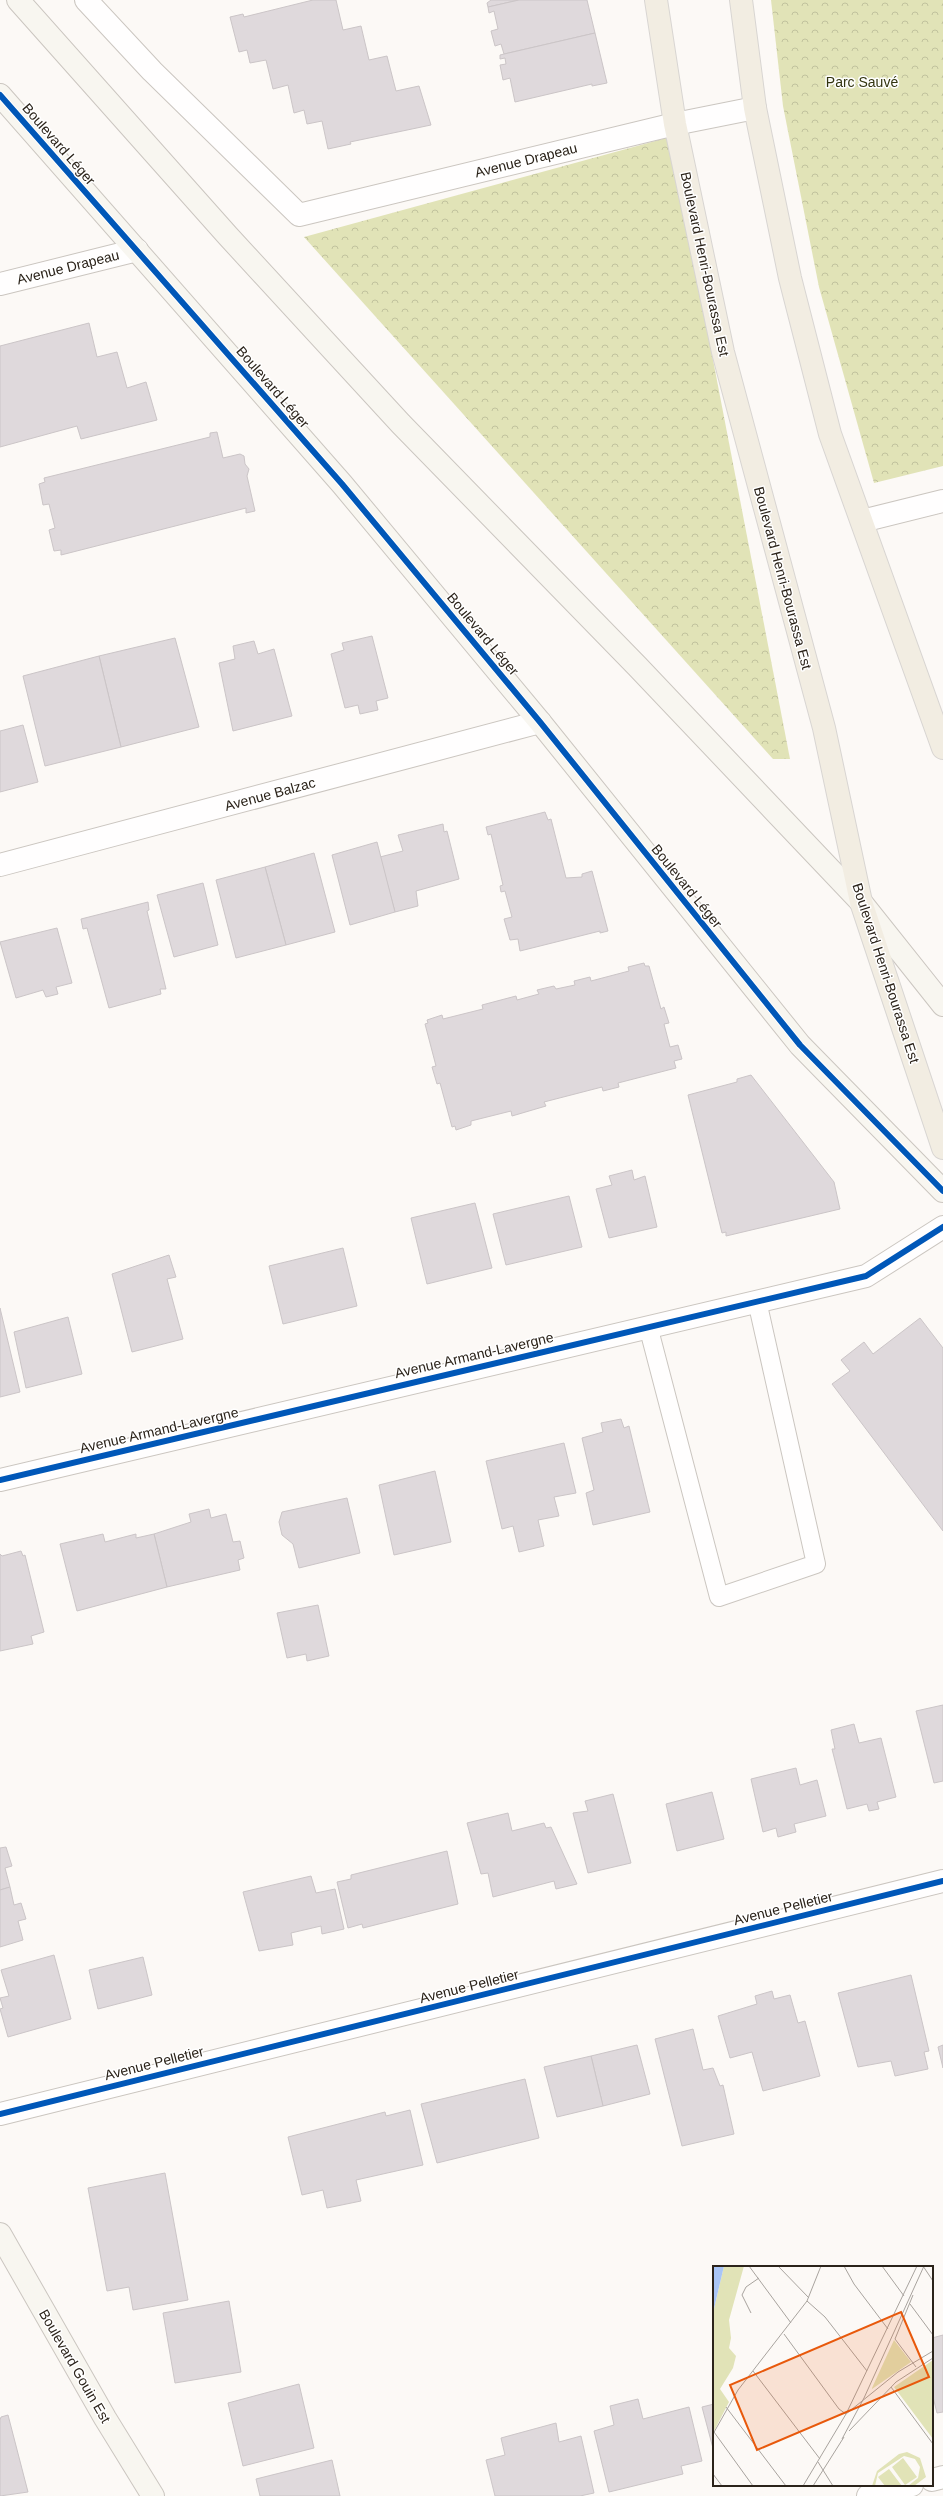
<svg xmlns="http://www.w3.org/2000/svg" width="943" height="2496" font-family="Arial,sans-serif">
  <style>
    .park { fill: url(#park-crowns) }
    .building { fill: #dfd9dc; stroke: #cbc5c7 }
    .lines { fill: none; stroke-linecap: round; stroke-linejoin: round }
    .lane-casing { stroke: #cbc6c0; stroke-width: 20 }
    .street-casing { stroke: #cbc6c0; stroke-width: 24 }
    .secondary-casing { stroke: #cbc6c0; stroke-width: 24 }
    .primary-casing { stroke: #d8d5d2; stroke-width: 24 }
    .lane { stroke: #fffefe; stroke-width: 18 }
    .street { stroke: #fffefe; stroke-width: 22 }
    .secondary { stroke: #f8f6f0; stroke-width: 22 }
    .primary { stroke: #f2ede2; stroke-width: 22 }
    .cycleway-casing { stroke: #fff; stroke-width: 8 }
    .cycleway { stroke: #0057b8; stroke-width: 6 }
    .labels { text-anchor: middle; dominant-baseline: central; stroke-width: 3; stroke-linejoin: round; paint-order: stroke }
    .park-label { font-size: 14px; fill: #33350f; stroke: #fff }
    .street-label { font-size: 14px; fill: #2b231a; stroke: #fff }
    .inset-road { fill: none; stroke: #a8a39e; stroke-width: 1 }
    .view { fill: #e8590c; fill-opacity: 0.15; stroke: #e8590c; stroke-width: 2 }
    .inset-edge { fill: none; stroke: #2b231a; stroke-width: 2 }
  </style>
  <defs>
    <pattern id="park-crowns" width="20" height="18" patternUnits="userSpaceOnUse"><rect width="20" height="18" fill="#e1e3b7"/><path d="M2 6a3 3 0 1 1 6 0M12 15a3 3 0 1 1 6 0" fill="none" stroke="#c1c29d"/></pattern>
  </defs>
  <rect width="100%" height="100%" fill="#fcf9f6"/>
  <g class="park">
    <polygon points="771,0 943,0 943,466 874,483 819,287 783,106"/>
    <polygon points="670,137 790,759 773,759 304,237"/>
  </g>
  <g class="building">
    <polygon points="313,0 336,0 343,30 361,26 369,60 387,56 396,91 419,86 431,125 350,142 351,144 328,149 322,121 307,124 304,110 294,113 288,85 273,89 266,60 250,63 247,50 239,52 230,17 243,14 244,17"/>
    <polygon points="491,0 519,0 488,7 487,3"/>
    <polygon points="519,0 587,0 595,33 504,54 501,44 495,46 491,31 498,29 494,11 489,13 488,7"/>
    <polygon points="595,33 607,83 592,86 592,84 515,102 510,78 503,80 500,65 506,64 505,58 500,59 500,55"/>
    <polygon points="89,323 97,357 117,352 127,388 146,382 157,420 81,439 77,426 0,447 0,346"/>
    <polygon points="217,432 223,458 240,454 244,456 245,464 249,469 247,476 255,511 246,513 246,508 61,555 61,550 54,551 49,530 55,528 49,504 43,505 39,484 45,482 44,478 210,437 210,433"/>
    <polygon points="372,636 388,698 376,701 378,710 360,714 358,705 345,708 331,654 344,650 342,643"/>
    <polygon points="175,638 199,727 121,747 99,656"/>
    <polygon points="254,641 258,654 274,649 292,716 233,731 219,663 235,659 233,646"/>
    <polygon points="99,656 121,747 45,766 23,676"/>
    <polygon points="23,725 38,782 0,792 0,731"/>
    <polygon points="545,812 548,820 551,819 566,878 582,877 582,874 592,871 608,931 600,933 600,931 520,951 518,939 510,940 504,919 512,917 505,891 501,892 500,886 503,885 491,834 488,835 486,827"/>
    <polygon points="443,824 444,832 447,831 459,879 416,891 418,906 395,912 380,857 403,851 398,835"/>
    <polygon points="377,842 395,912 350,925 332,855"/>
    <polygon points="314,853 335,932 286,945 265,867"/>
    <polygon points="265,867 286,945 236,958 216,880"/>
    <polygon points="203,883 218,945 174,957 157,895"/>
    <polygon points="148,902 149,910 147,911 166,989 160,989 161,994 109,1008 87,928 83,929 81,919"/>
    <polygon points="57,928 72,983 56,987 58,994 46,997 43,990 16,998 0,942"/>
    <polygon points="644,963 645,966 649,966 661,1009 664,1007 669,1023 664,1024 670,1047 678,1045 682,1059 674,1061 676,1068 618,1083 619,1087 603,1091 602,1087 544,1102 546,1106 512,1116 511,1111 471,1121 471,1125 456,1130 455,1126 452,1127 440,1083 437,1084 432,1067 436,1066 425,1024 428,1023 427,1020 442,1015 443,1019 483,1009 482,1005 516,996 517,1000 539,994 537,990 554,986 556,989 575,985 574,981 590,977 591,981 629,971 628,967"/>
    <polygon points="751,1075 834,1182 840,1209 726,1236 726,1232 722,1233 688,1095 737,1082 737,1079"/>
    <polygon points="632,1170 634,1180 645,1176 657,1227 609,1238 596,1189 612,1185 609,1176"/>
    <polygon points="569,1196 582,1247 506,1265 493,1214"/>
    <polygon points="475,1203 492,1268 427,1284 411,1218"/>
    <polygon points="343,1248 357,1306 283,1324 269,1266"/>
    <polygon points="169,1255 176,1277 167,1279 183,1339 132,1352 112,1274"/>
    <polygon points="0,1308 20,1392 0,1397"/>
    <polygon points="68,1317 82,1374 26,1388 14,1332"/>
    <polygon points="920,1318 943,1348 943,1531 832,1384 850,1371 841,1360 864,1342 873,1354"/>
    <polygon points="621,1419 624,1428 629,1426 650,1512 593,1525 586,1493 594,1490 582,1438 603,1432 601,1423"/>
    <polygon points="564,1443 576,1493 554,1497 559,1516 538,1520 544,1546 519,1552 513,1526 502,1529 486,1461"/>
    <polygon points="435,1471 451,1542 394,1555 379,1485"/>
    <polygon points="347,1498 360,1553 299,1568 293,1544 282,1535 279,1522 282,1512"/>
    <polygon points="209,1509 211,1518 226,1514 233,1542 240,1541 244,1558 238,1560 240,1570 167,1587 154,1534 191,1522 189,1514"/>
    <polygon points="103,1534 105,1542 136,1534 136,1538 154,1534 167,1587 77,1611 60,1544"/>
    <polygon points="21,1551 23,1556 25,1555 44,1632 31,1636 33,1644 0,1651 0,1554 2,1556"/>
    <polygon points="318,1605 329,1656 307,1661 306,1654 287,1658 277,1613"/>
    <polygon points="943,1705 943,1781 934,1783 916,1711"/>
    <polygon points="854,1724 859,1743 881,1738 896,1797 877,1802 879,1809 869,1811 867,1804 847,1809 832,1749 835,1749 831,1730"/>
    <polygon points="796,1768 800,1785 817,1780 826,1816 794,1824 796,1832 778,1837 776,1828 763,1832 751,1779"/>
    <polygon points="712,1792 724,1839 677,1851 666,1804"/>
    <polygon points="613,1794 631,1863 588,1873 573,1813 588,1811 585,1801"/>
    <polygon points="508,1813 512,1831 544,1823 546,1828 551,1827 577,1884 556,1889 554,1881 493,1897 488,1873 481,1874 467,1823"/>
    <polygon points="6,1847 12,1866 5,1868 10,1887 0,1890 0,1848"/>
    <polygon points="447,1851 458,1904 363,1928 362,1924 348,1928 337,1882 351,1879 351,1875"/>
    <polygon points="311,1876 316,1893 335,1889 344,1929 322,1934 321,1926 291,1933 293,1945 259,1951 243,1892"/>
    <polygon points="10,1887 14,1905 21,1903 26,1919 18,1921 23,1940 0,1947 0,1890"/>
    <polygon points="54,1955 71,2019 8,2037 0,2009 3,2008 0,1998 9,1996 1,1970"/>
    <polygon points="143,1957 152,1995 98,2009 89,1970"/>
    <polygon points="911,1975 929,2051 924,2052 928,2069 895,2076 891,2061 858,2067 838,1993"/>
    <polygon points="772,1991 774,1999 790,1995 798,2023 805,2021 820,2076 763,2091 752,2052 730,2058 718,2016 757,2004 755,1996"/>
    <polygon points="693,2029 703,2070 713,2068 720,2086 723,2085 734,2134 682,2146 655,2039"/>
    <polygon points="637,2045 650,2094 603,2106 591,2056"/>
    <polygon points="943,2045 943,2068 938,2047"/>
    <polygon points="591,2056 603,2106 557,2117 544,2067"/>
    <polygon points="525,2079 539,2138 437,2163 421,2104"/>
    <polygon points="410,2110 423,2165 356,2180 361,2201 327,2208 323,2190 302,2195 288,2137 385,2112 386,2116"/>
    <polygon points="165,2173 188,2300 133,2310 129,2287 107,2291 88,2188"/>
    <polygon points="229,2301 241,2372 175,2383 163,2313"/>
    <polygon points="943,2335 943,2412 937,2413 932,2393 932,2338"/>
    <polygon points="299,2384 314,2448 243,2466 228,2403"/>
    <polygon points="638,2399 643,2419 689,2407 702,2461 681,2466 683,2474 609,2492 594,2431 614,2425 610,2406"/>
    <polygon points="714,2404 714,2452 702,2407"/>
    <polygon points="8,2415 28,2492 0,2496 0,2420 1,2417"/>
    <polygon points="556,2423 559,2442 581,2436 594,2493 580,2496 495,2496 486,2460 505,2455 501,2438"/>
    <polygon points="332,2460 340,2496 260,2496 256,2479"/>
  </g>
  <g class="lines">
    <defs>
      <polyline id="lane" points="648,1326 719,1597 816,1564 757,1301"/>
      <g id="street">
        <polyline points="86,0 152,71 299,215 675,124 755,108"/>
        <polyline points="0,284 137,250"/>
        <polyline points="862,521 943,501"/>
        <polyline points="0,865 540,722"/>
        <polyline points="0,1480 866,1276 943,1227"/>
        <polyline points="0,2114 943,1881"/>
        <polyline points="932,2480 943,2477"/>
        <polyline points="868,2496 912,2485"/>
      </g>
      <g id="secondary">
        <polyline points="18,0 228,236 401,424 637,666 861,902 943,1005"/>
        <polyline points="0,95 342,484 540,722 800,1045 943,1191"/>
        <polyline points="0,2234 105,2418 153,2496"/>
      </g>
      <g id="primary">
        <polyline points="656,0 675,124 723,352 824,728 861,902 943,1148"/>
        <polyline points="741,0 755,108 790,278 830,434 943,748"/>
      </g>
    </defs>
    <use href="#lane" class="lane-casing"/>
    <use href="#street" class="street-casing"/>
    <use href="#secondary" class="secondary-casing"/>
    <use href="#primary" class="primary-casing"/>
    <use href="#lane" class="lane"/>
    <use href="#street" class="street"/>
    <use href="#secondary" class="secondary"/>
    <use href="#primary" class="primary"/>
    <defs>
      <g id="cycleway">
        <polyline points="0,95 342,484 540,722 800,1045 943,1191"/>
        <polyline points="0,1480 866,1276 943,1227"/>
        <polyline points="0,2114 943,1881"/>
      </g>
    </defs>
    <use href="#cycleway" class="cycleway-casing"/>
    <use href="#cycleway" class="cycleway"/>
  </g>
  <g class="labels">
    <g class="park-label">
      <text x="862" y="82">Parc Sauvé</text>
    </g>
    <g class="street-label">
      <text transform="translate(59 144) rotate(49)">Boulevard Léger</text>
      <text transform="translate(526 160) rotate(-14)">Avenue Drapeau</text>
      <text transform="translate(705 264) rotate(78)">Boulevard Henri-Bourassa Est</text>
      <text transform="translate(68 267) rotate(-14)">Avenue Drapeau</text>
      <text transform="translate(273 387) rotate(49)">Boulevard Léger</text>
      <text transform="translate(783 578) rotate(75)">Boulevard Henri-Bourassa Est</text>
      <text transform="translate(483 634) rotate(50)">Boulevard Léger</text>
      <text transform="translate(270 794) rotate(-15)">Avenue Balzac</text>
      <text transform="translate(687 886) rotate(51)">Boulevard Léger</text>
      <text transform="translate(886 973) rotate(72)">Boulevard Henri-Bourassa Est</text>
      <text transform="translate(474 1355) rotate(-13)">Avenue Armand-Lavergne</text>
      <text transform="translate(159 1430) rotate(-13)">Avenue Armand-Lavergne</text>
      <text transform="translate(783 1908) rotate(-14)">Avenue Pelletier</text>
      <text transform="translate(469 1986) rotate(-14)">Avenue Pelletier</text>
      <text transform="translate(154 2063) rotate(-14)">Avenue Pelletier</text>
      <text transform="translate(75 2366) rotate(60)">Boulevard Gouin Est</text>
    </g>
  </g>
  <g transform="translate(713 2266)">
    <rect width="220" height="220" fill="#fcf9f6"/>
    <path d="M194,186L207,192L213,211L201,220H195L205,212L207,201L202,193L191,190L165,207L162,220H159L164,205L186,188ZM190,192L204,211L192,219L179,201ZM176,203L189,220H172L165,211Z" fill="#e1e3b7"/>
    <path d="M11,0H31L16,54L18,72L16,82L23,90L20,102L7,123L16,136L0,167V47ZM181,74L198,96L159,123V122ZM220,94V173L181,121Z" fill="#e1e3b7"/>
    <path d="M0,0H11L0,47Z" fill="#a9c5f6"/>
    <path class="inset-road" d="M36,0L78,57M65,0L96,32M131,0L141,18L175,63M169,0L191,30M210,0L220,15M200,29L182,73L203,101M94,35L112,51L154,105M197,38L220,69M38,47L29,29L33,21L46,12M71,68L126,143L133,148M40,105L107,193M178,121L220,178M13,141L73,220M134,146L204,0M136,165L183,116L220,92M1,166L40,220M0,168L25,124L94,35L108,0M129,173L151,132L211,0M105,196L120,220M0,208L9,220M90,220L133,148L185,106L220,85M100,220L131,171"/>
    <path class="view" d="M188,46L216,111L44,184L17,119Z"/>
    <rect width="220" height="220" class="inset-edge"/>
  </g>
</svg>
